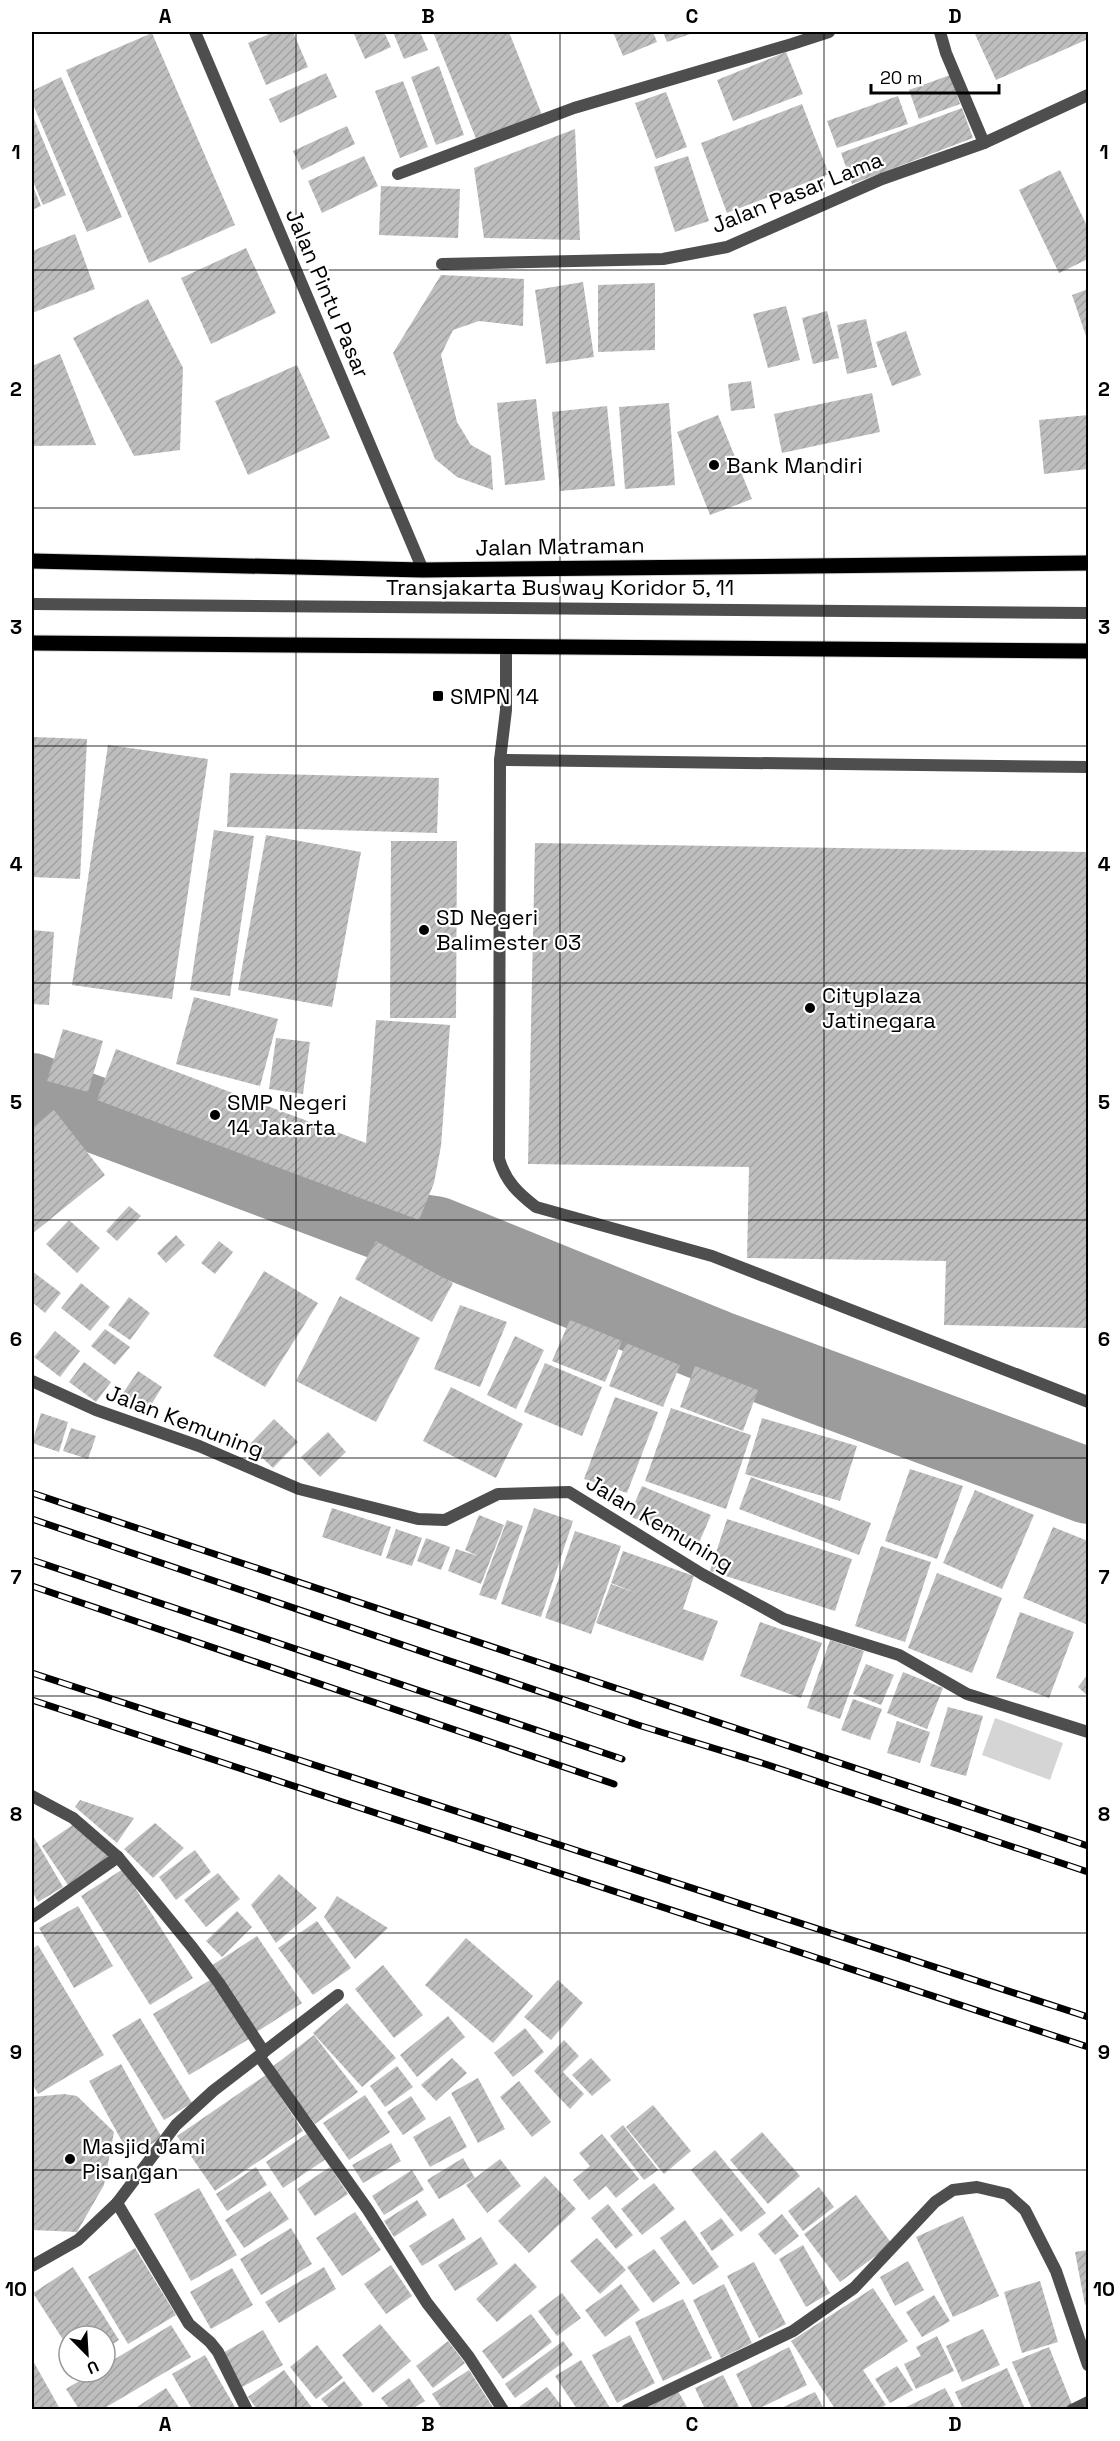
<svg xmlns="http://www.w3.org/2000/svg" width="1120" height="2441" font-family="'Space Grotesk',sans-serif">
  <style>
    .green { fill: #d5d5d5 }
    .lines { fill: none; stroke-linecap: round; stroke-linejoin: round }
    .river { stroke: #9c9c9c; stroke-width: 76 }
    .building { fill: url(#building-hatch) }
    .primary-casing { stroke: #dbdbdb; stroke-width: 17 }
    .lane { stroke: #4e4e4e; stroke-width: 12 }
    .street { stroke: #4e4e4e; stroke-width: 12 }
    .primary { stroke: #000; stroke-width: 15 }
    .rail-casing { stroke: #000; stroke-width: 7 }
    .rail { stroke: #fff; stroke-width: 4.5; stroke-dasharray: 14; stroke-linecap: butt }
    .grid { fill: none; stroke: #000; stroke-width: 1.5; stroke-opacity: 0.55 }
    .poi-dot { fill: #000; stroke: #fff; stroke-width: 2 }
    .labels { text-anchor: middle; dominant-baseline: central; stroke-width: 4.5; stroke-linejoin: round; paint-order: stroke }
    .street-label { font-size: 22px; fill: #000; stroke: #fff }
    .poi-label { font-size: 22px; fill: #000; stroke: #fff; text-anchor: start }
    .neatline { fill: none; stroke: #000; stroke-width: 2 }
    .grid-label { font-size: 20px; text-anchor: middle; font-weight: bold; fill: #000 }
  </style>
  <defs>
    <pattern id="building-hatch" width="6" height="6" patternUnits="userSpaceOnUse" patternTransform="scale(1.5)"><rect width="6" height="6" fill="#bebebe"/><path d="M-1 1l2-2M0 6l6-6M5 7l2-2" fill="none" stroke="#a2a2a2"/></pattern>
  </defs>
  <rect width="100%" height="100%" fill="#fff"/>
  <polygon class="green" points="995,1718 1063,1743 1050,1780 982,1755"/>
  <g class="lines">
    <polyline class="river" points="32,1091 400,1229 435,1234 717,1348 1088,1486"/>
  </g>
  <g class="building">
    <polygon points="274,32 293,32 308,67 266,85 248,43"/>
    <polygon points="353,32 384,32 391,47 365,59"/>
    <polygon points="393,32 420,32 428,50 404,59"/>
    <polygon points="433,32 509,32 542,115 477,141"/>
    <polygon points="613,32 653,32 657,42 623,56"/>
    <polygon points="663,32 696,32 667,42"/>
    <polygon points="974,32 1088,32 1088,39 996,80"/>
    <polygon points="152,33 235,225 149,263 66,70"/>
    <polygon points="786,52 803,94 733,121 717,80"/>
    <polygon points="439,66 464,135 436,145 411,77"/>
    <polygon points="326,73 337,97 280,123 269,99"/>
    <polygon points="950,75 960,104 919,119 909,90"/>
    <polygon points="61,77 122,217 87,232 32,102 32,91"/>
    <polygon points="403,81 428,147 400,158 375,91"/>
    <polygon points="666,92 687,147 656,159 635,103"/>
    <polygon points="898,96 908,124 837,148 827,121"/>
    <polygon points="802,104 829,174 727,213 701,143"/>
    <polygon points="962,108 973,138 852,184 841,153"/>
    <polygon points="32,114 66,195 43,205 32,179"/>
    <polygon points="347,126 355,144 302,170 293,151"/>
    <polygon points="575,129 580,240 484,238 474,168"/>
    <polygon points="364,156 378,186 322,213 308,181"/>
    <polygon points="688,156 709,221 675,232 654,167"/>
    <polygon points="1060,170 1088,228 1088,259 1059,273 1019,190"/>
    <polygon points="32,184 41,206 32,210"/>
    <polygon points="381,186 460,189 458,238 379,235"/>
    <polygon points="75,234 95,289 32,313 32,251"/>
    <polygon points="246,248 276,313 211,344 181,278"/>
    <polygon points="441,275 524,279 523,326 479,321 453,330 441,355 457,422 471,445 491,456 493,490 457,477 435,459 393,353"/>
    <polygon points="583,282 594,357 546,364 535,290"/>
    <polygon points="655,283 655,350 598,352 598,285"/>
    <polygon points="1088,289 1088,342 1072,295"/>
    <polygon points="148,299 183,368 180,450 134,456 73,338"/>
    <polygon points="786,306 800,360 768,368 753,314"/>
    <polygon points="827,311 839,358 813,364 802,318"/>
    <polygon points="866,319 877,367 847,374 837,325"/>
    <polygon points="906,331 921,375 892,386 876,342"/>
    <polygon points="60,354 96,445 32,446 32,366"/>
    <polygon points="297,365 330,438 248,475 215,401"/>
    <polygon points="751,381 755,408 731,411 728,384"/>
    <polygon points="872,393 880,432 782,453 774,414"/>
    <polygon points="536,399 545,480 505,485 497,403"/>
    <polygon points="669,403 675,485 625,489 619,407"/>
    <polygon points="607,406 615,486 560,491 552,412"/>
    <polygon points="718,415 752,499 710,515 677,432"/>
    <polygon points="1088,415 1088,469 1044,474 1039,420"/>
    <polygon points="33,737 87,739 80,879 32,877"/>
    <polygon points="108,745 208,759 172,999 72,985"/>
    <polygon points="230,773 439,778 437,833 227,827"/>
    <polygon points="214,830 254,836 230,996 190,990"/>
    <polygon points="266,835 361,852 332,1007 238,990"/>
    <polygon points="391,841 457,841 456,1018 390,1018"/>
    <polygon points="535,843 1088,852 1088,1328 944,1325 946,1261 747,1258 749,1167 528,1164"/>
    <polygon points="32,930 54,932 49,1005 32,1004"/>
    <polygon points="194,997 278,1019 260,1086 176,1064"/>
    <polygon points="376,1020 450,1025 441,1146 434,1183 419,1220 97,1100 116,1049 366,1143"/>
    <polygon points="63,1029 103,1041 88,1092 47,1081"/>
    <polygon points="276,1038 310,1042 303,1094 269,1089"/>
    <polygon points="54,1110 105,1175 32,1234 32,1128"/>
    <polygon points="129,1206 141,1216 117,1241 106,1231"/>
    <polygon points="69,1220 100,1248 77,1273 46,1244"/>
    <polygon points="176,1235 185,1245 166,1263 157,1253"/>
    <polygon points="219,1241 233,1252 215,1274 201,1263"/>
    <polygon points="376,1241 453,1283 432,1322 355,1279"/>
    <polygon points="32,1271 61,1293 45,1313 32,1302"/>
    <polygon points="264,1271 318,1303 265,1387 213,1356"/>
    <polygon points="81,1283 110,1307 90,1331 61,1308"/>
    <polygon points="340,1296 420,1338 376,1422 296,1381"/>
    <polygon points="129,1297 150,1313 130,1340 108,1325"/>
    <polygon points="460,1305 507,1322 480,1387 434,1369"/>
    <polygon points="570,1320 622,1341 605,1382 552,1361"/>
    <polygon points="105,1329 130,1347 115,1365 91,1346"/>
    <polygon points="55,1331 80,1351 60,1377 34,1357"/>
    <polygon points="515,1336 544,1350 516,1409 487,1395"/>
    <polygon points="626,1343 680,1365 663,1407 609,1386"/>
    <polygon points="84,1362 111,1382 96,1402 69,1382"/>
    <polygon points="545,1363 602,1387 582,1436 524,1412"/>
    <polygon points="695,1366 758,1390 743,1431 680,1407"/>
    <polygon points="138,1371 162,1387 148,1410 123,1393"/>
    <polygon points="451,1387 523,1424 496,1478 423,1441"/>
    <polygon points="615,1397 658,1412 627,1493 584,1479"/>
    <polygon points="671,1408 751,1435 726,1509 645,1481"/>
    <polygon points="41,1413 68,1422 59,1452 32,1443"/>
    <polygon points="762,1418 857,1446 840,1501 745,1474"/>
    <polygon points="274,1419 298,1442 273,1468 249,1445"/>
    <polygon points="71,1428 96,1436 88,1459 63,1451"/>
    <polygon points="328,1432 346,1452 320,1477 301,1457"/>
    <polygon points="910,1469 963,1486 937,1559 885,1541"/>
    <polygon points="751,1477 871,1523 859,1555 739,1509"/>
    <polygon points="642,1486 711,1515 698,1545 629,1516"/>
    <polygon points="975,1490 1034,1515 1002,1589 943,1563"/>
    <polygon points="332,1508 391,1527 381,1556 322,1537"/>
    <polygon points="534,1508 573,1521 541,1617 501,1604"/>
    <polygon points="479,1515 504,1525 481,1584 448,1571 456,1549 478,1556 465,1550"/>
    <polygon points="727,1519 852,1559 835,1611 710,1571"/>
    <polygon points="507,1520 523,1526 496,1600 479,1595"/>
    <polygon points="1053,1527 1088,1541 1088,1625 1023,1598"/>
    <polygon points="396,1529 422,1538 412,1566 386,1558"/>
    <polygon points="575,1531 621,1546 591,1634 545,1618"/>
    <polygon points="426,1538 450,1547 441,1570 417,1561"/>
    <polygon points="881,1546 931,1562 905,1642 855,1626"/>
    <polygon points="623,1551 694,1576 683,1609 718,1621 703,1661 596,1623 611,1584 636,1593 611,1583"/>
    <polygon points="937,1573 1002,1598 972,1673 908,1648"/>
    <polygon points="1020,1612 1074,1632 1049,1698 996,1678"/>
    <polygon points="760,1622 822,1643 801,1698 740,1676"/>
    <polygon points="830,1640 864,1651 840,1719 807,1708"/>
    <polygon points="866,1664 894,1675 881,1705 853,1694"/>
    <polygon points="903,1672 943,1688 927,1729 887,1713"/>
    <polygon points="1088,1674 1088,1696 1078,1687"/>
    <polygon points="853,1699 882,1709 870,1740 841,1730"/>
    <polygon points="948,1707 983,1716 966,1776 930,1766"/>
    <polygon points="897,1721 930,1732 920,1763 887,1753"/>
    <polygon points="80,1800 134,1818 117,1843 75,1807"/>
    <polygon points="155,1823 184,1848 153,1878 124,1849"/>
    <polygon points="74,1824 111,1858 68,1885 42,1846"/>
    <polygon points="32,1834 63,1887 38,1902 32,1891"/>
    <polygon points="195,1850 211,1872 176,1900 159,1877"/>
    <polygon points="123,1869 193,1978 150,2005 81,1896"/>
    <polygon points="218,1873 240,1899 206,1927 184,1900"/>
    <polygon points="279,1874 317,1908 276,1943 251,1905"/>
    <polygon points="337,1896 388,1928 355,1959 324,1917"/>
    <polygon points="78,1906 113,1966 74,1988 39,1928"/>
    <polygon points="237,1911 252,1927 222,1957 206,1941"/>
    <polygon points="317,1921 351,1968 313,1995 278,1948"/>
    <polygon points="257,1936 302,2003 255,2033 211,1966"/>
    <polygon points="466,1938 533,1996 493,2043 425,1985"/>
    <polygon points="38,1945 104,2055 38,2094 32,2083 32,1949"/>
    <polygon points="383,1965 423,2015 394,2038 355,1989"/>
    <polygon points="212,1979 249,2039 189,2075 153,2014"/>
    <polygon points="558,1980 583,2003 551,2040 524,2017"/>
    <polygon points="347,2003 396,2058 362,2087 313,2033"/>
    <polygon points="448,2016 465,2037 417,2077 400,2055"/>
    <polygon points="140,2018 192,2103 164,2120 112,2035"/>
    <polygon points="525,2028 544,2052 513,2077 494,2053"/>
    <polygon points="314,2035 358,2092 315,2124 272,2067"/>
    <polygon points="564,2040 579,2056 563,2072 584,2094 570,2109 534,2071"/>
    <polygon points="452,2058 467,2073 436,2101 421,2085"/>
    <polygon points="591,2058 611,2080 592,2096 572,2075"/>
    <polygon points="121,2064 162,2138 130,2156 89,2081"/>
    <polygon points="397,2066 413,2087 385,2107 370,2086"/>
    <polygon points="266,2075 303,2131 215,2191 177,2136"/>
    <polygon points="478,2078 505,2129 478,2143 451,2093"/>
    <polygon points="519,2081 551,2122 532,2137 500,2097"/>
    <polygon points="64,2094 77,2096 114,2132 104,2185 77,2232 32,2230 32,2097"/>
    <polygon points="365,2095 390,2132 349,2160 323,2123"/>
    <polygon points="411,2096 426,2119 403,2135 387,2112"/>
    <polygon points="653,2105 691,2151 664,2174 626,2127"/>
    <polygon points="450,2116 467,2147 430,2167 413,2137"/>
    <polygon points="623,2125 658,2170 644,2180 610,2136"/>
    <polygon points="762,2132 800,2176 768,2204 730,2160"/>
    <polygon points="308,2133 326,2159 283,2188 266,2162"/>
    <polygon points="602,2134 639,2179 616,2198 606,2186 589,2200 573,2180 590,2166 579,2153"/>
    <polygon points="391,2143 401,2161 363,2183 352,2165"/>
    <polygon points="715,2150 766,2213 741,2232 691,2170"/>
    <polygon points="463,2158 475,2178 439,2199 427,2180"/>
    <polygon points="500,2159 521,2186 487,2213 466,2185"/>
    <polygon points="256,2167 267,2185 227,2211 216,2194"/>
    <polygon points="330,2167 348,2194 315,2216 297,2189"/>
    <polygon points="412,2170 424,2190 384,2215 372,2196"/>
    <polygon points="545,2176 576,2209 529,2253 498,2221"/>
    <polygon points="654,2183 675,2209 642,2235 621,2209"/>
    <polygon points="819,2187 834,2207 803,2231 788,2211"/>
    <polygon points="199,2188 237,2255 191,2281 154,2214"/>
    <polygon points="270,2191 289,2219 244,2248 225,2220"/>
    <polygon points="856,2195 892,2244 840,2282 804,2234"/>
    <polygon points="417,2200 427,2215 394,2237 384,2221"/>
    <polygon points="608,2204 633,2235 616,2249 591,2218"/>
    <polygon points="355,2212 381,2250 342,2276 316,2238"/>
    <polygon points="782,2214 799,2236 775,2255 758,2234"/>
    <polygon points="963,2216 999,2296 953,2317 916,2237"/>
    <polygon points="453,2218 466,2239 422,2266 409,2246"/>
    <polygon points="721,2218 734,2235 712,2251 700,2233"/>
    <polygon points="685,2220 719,2267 693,2285 660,2238"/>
    <polygon points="291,2228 312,2264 261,2295 240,2259"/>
    <polygon points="481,2237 498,2264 455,2291 438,2265"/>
    <polygon points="597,2238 626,2270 600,2294 570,2261"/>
    <polygon points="803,2245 830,2293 806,2307 779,2259"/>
    <polygon points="135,2248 176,2315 128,2344 88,2277"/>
    <polygon points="654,2249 680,2283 653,2303 627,2267"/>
    <polygon points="1088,2250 1088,2304 1085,2305 1075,2252"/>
    <polygon points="908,2261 924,2290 895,2306 880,2277"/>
    <polygon points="754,2262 786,2324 759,2338 727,2276"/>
    <polygon points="515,2263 537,2287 497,2322 476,2299"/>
    <polygon points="391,2265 412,2296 386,2314 364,2284"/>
    <polygon points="73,2267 119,2340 105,2349 105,2336 69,2336 69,2349 33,2293"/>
    <polygon points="324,2267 336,2289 279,2323 265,2302"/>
    <polygon points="232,2268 253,2305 211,2329 190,2292"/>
    <polygon points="1040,2281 1058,2342 1022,2353 1004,2292"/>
    <polygon points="621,2284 640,2310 605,2337 585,2310"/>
    <polygon points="724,2284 752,2343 721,2358 693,2300"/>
    <polygon points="873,2288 908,2341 863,2370 886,2405 879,2409 835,2409 791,2341"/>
    <polygon points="562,2293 581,2318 557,2336 538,2311"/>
    <polygon points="934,2295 950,2321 922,2337 906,2312"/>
    <polygon points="683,2299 712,2358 663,2381 635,2322"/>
    <polygon points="531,2314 552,2342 503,2379 482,2351"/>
    <polygon points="380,2324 411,2361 373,2393 342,2355"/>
    <polygon points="171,2325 191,2357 103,2409 79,2409 66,2389 94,2372 105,2372 105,2365"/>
    <polygon points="983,2329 1000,2365 962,2382 946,2346"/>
    <polygon points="263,2330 283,2365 242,2387 223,2353"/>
    <polygon points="630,2335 655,2383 617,2403 592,2355"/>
    <polygon points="937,2336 954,2371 916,2389 904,2364 921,2356 916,2347"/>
    <polygon points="448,2341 465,2363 433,2388 416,2366"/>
    <polygon points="563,2341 573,2355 515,2398 505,2384"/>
    <polygon points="317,2345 343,2378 316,2399 290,2367"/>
    <polygon points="789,2347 807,2385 758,2409 753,2409 736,2374"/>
    <polygon points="1049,2347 1073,2407 1066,2409 1032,2409 1012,2362"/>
    <polygon points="205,2355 236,2409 192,2409 172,2374"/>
    <polygon points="32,2359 60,2409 32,2409"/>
    <polygon points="581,2360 610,2408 606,2409 577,2409 555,2376"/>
    <polygon points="897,2366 913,2390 890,2403 875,2379"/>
    <polygon points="1007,2368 1025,2409 963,2409 955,2392"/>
    <polygon points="284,2370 313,2409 257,2409 248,2397"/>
    <polygon points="469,2370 494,2409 442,2409 432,2394"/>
    <polygon points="723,2375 740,2409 705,2409 695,2388"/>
    <polygon points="409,2378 425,2401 412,2409 390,2409 381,2398"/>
    <polygon points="344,2381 363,2405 357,2409 330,2409 321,2399"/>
    <polygon points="547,2387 564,2409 520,2409 519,2407"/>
    <polygon points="166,2388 180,2409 134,2409"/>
    <polygon points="945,2388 956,2409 902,2409"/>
    <polygon points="678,2391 688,2409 643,2409"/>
    <polygon points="815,2392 824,2409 779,2409"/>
  </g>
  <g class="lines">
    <defs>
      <g id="primary">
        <polyline points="32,561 423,570 1088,563"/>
        <polyline points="32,643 1088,651"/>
      </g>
    </defs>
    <use href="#primary" class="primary-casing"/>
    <g class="lane">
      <polyline points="32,604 1088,613"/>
      <polyline points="506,646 506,710 500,760 1088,767"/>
      <path d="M500,760L499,1159C506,1182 518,1193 536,1207L712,1256L1088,1402"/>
    </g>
    <g class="street">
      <polyline points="195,32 423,570"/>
      <polyline points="940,32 946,53 984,143"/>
      <polyline points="398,174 574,108 792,44 829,32"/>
      <polyline points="442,264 663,259 727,247 882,179 984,143 1088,95"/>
      <polyline points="32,1381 96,1410 199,1446 299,1489 418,1519 445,1520 498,1494 569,1492 702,1574 784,1619 899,1655 967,1694 1088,1732"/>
      <polyline points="32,1796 73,1818 118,1857 192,1947 219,1983 264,2052"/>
      <polyline points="32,1917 118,1857"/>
      <polyline points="259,2056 368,2210 427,2303 469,2357 503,2410"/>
      <polyline points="117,2203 189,2324 210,2342 218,2352 247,2410"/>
      <polyline points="32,2266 78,2240 117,2203 176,2125 213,2091 338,1995"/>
      <polyline points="627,2410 793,2331 854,2288 935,2202 953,2190 977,2187 1007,2194 1025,2210 1056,2271 1088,2365"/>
      <polyline points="1072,2410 1088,2402"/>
    </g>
    <use href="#primary" class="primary"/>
    <defs>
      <g id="rail">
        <polyline points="32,1493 1088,1846"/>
        <polyline points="32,1519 638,1725 765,1764 1088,1872"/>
        <polyline points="32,1560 622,1759"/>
        <polyline points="32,1586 614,1784"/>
        <polyline points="32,1673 1088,2017"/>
        <polyline points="32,1700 1088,2047"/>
      </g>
    </defs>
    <use href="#rail" class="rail-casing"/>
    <use href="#rail" class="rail"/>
  </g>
  <path class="grid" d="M296,32V2410M560,32V2410M824,32V2410M32,270H1088M32,508H1088M32,746H1088M32,983H1088M32,1220H1088M32,1458H1088M32,1696H1088M32,1933H1088M32,2170H1088"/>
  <g class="poi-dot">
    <circle cx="714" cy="465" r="6"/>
    <rect x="432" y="690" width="12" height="12" rx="3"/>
    <circle cx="424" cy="930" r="6"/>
    <circle cx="810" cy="1008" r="6"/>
    <circle cx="215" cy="1115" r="6"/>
    <circle cx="70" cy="2159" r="6"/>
  </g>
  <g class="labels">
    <g class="street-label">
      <text transform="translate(797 192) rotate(-22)">Jalan Pasar Lama</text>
      <text transform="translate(328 293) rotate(67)">Jalan Pintu Pasar</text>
      <text transform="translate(560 546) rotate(-1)">Jalan Matraman</text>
      <text x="560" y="587">Transjakarta Busway Koridor 5, 11</text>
      <text transform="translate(185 1421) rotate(21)">Jalan Kemuning</text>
      <text transform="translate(660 1523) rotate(31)">Jalan Kemuning</text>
    </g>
    <g class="poi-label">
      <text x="726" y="465">Bank Mandiri</text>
      <text x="450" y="696">SMPN 14</text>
      <text x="436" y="917">SD Negeri<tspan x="436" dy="25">Balimester 03</tspan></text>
      <text x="822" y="995">Cityplaza<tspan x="822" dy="25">Jatinegara</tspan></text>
      <text x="227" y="1102">SMP Negeri<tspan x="227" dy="25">14 Jakarta</tspan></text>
      <text x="82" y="2146">Masjid Jami<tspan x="82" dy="25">Pisangan</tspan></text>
    </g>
  </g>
  <rect width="1120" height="2441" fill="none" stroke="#ffffff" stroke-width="66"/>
  <g transform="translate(87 2354) rotate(156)"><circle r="28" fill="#ffffff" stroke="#999999" stroke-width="1.5"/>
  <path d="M0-4.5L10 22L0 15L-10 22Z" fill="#000000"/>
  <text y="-9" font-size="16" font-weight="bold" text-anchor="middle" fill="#000000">U</text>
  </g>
  <path d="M871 84v9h128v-9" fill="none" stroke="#000000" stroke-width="3"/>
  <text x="880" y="84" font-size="18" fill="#000000" stroke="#ffffff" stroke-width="4.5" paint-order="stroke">20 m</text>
  <rect x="33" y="33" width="1054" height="2375" class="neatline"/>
  <g class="grid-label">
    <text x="165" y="23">A</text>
    <text x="428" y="23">B</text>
    <text x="692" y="23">C</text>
    <text x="955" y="23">D</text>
    <text x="16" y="159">1</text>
    <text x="1104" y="159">1</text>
    <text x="16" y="396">2</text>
    <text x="1104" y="396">2</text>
    <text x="16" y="634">3</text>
    <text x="1104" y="634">3</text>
    <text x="16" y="871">4</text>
    <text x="1104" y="871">4</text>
    <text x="16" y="1109">5</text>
    <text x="1104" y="1109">5</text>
    <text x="16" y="1346">6</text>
    <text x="1104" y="1346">6</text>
    <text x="16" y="1584">7</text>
    <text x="1104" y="1584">7</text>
    <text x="16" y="1821">8</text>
    <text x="1104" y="1821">8</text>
    <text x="16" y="2059">9</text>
    <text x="1104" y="2059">9</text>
    <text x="16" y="2296">10</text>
    <text x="1104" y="2296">10</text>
    <text x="165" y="2431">A</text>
    <text x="428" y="2431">B</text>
    <text x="692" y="2431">C</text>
    <text x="955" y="2431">D</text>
  </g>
</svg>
